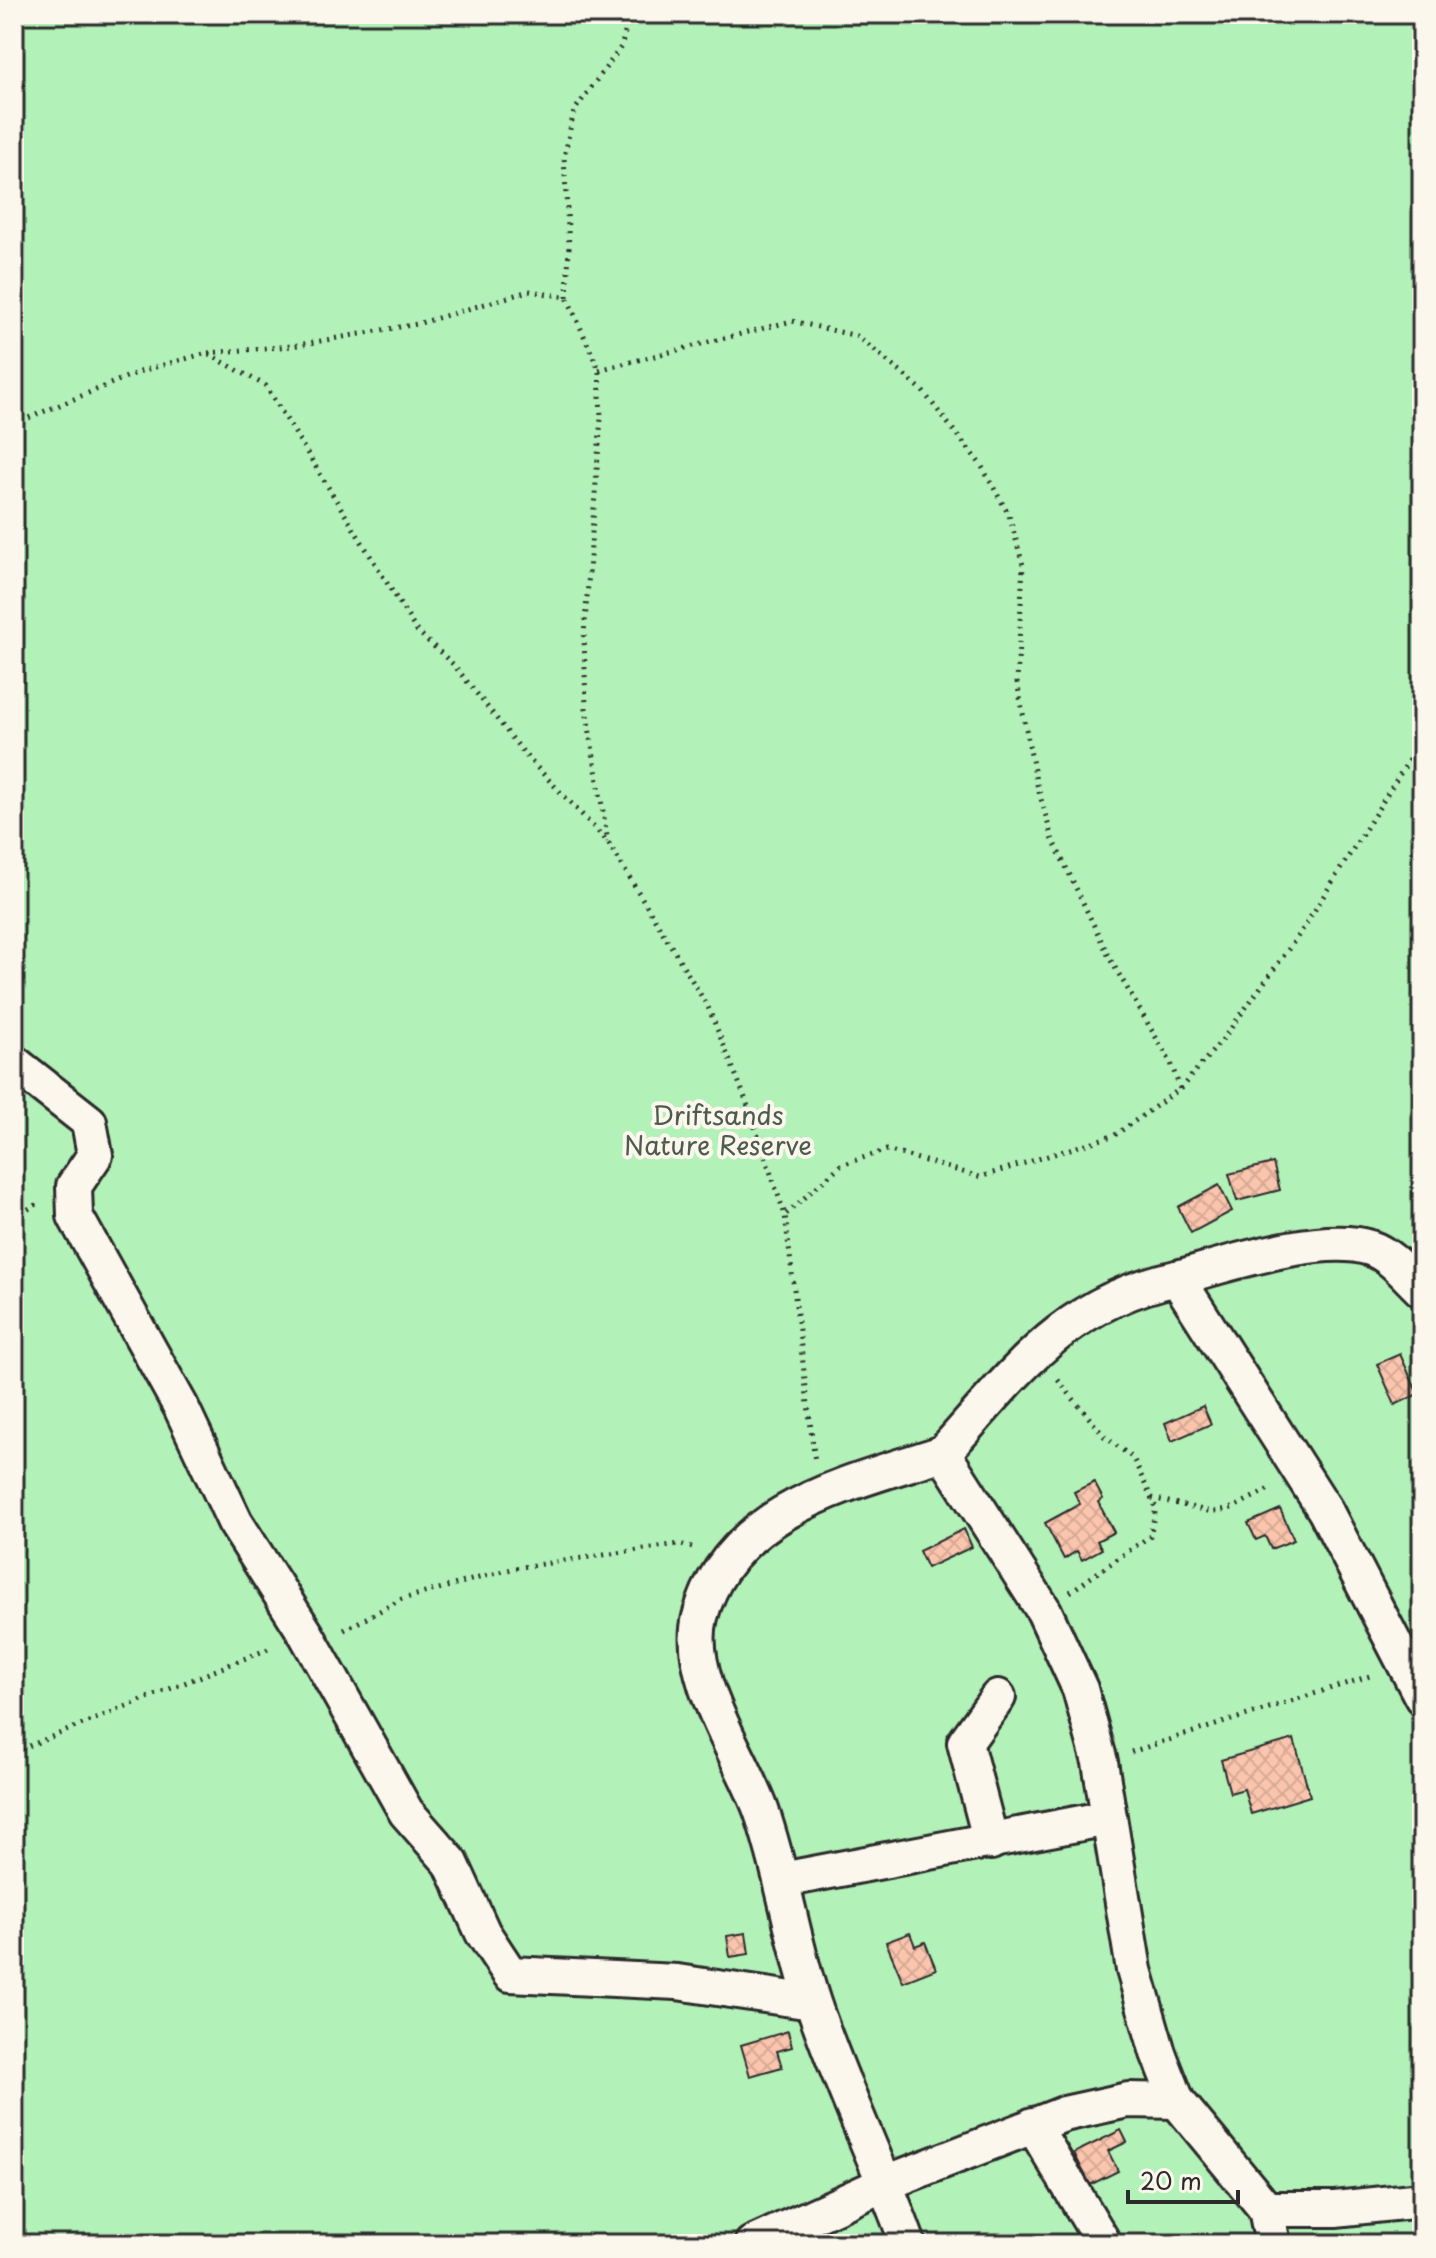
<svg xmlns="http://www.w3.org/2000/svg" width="1436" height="2258" font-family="'Playpen Sans',sans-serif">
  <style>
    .green { fill: #b2f1b8; stroke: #6e8e72; stroke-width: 2 }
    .building { fill: url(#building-cross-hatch); stroke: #2b2b2b; stroke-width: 2 }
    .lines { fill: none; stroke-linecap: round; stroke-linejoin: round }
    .street-casing { stroke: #2b2b2b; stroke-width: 40 }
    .path { stroke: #2b2b2b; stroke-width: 5; stroke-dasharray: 2 6; stroke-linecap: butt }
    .street { stroke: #fbf7ec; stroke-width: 34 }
    .labels { text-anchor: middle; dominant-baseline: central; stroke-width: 8; stroke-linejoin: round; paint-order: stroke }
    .park-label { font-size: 26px; fill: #4d5c4e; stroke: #fbf7ec }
  </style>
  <defs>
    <pattern id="building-cross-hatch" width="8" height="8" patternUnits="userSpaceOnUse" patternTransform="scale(2)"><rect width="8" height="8" fill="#fbc5ad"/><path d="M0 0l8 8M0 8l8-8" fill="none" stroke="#d7a995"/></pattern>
  </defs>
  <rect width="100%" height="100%" fill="#fbeddf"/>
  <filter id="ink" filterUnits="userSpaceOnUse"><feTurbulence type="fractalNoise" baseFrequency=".0125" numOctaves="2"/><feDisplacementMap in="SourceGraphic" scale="16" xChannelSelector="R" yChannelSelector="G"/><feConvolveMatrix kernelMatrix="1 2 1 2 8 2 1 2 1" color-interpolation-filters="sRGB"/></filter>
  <g filter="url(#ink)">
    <rect class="green" x="14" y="14" width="1408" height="2230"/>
    <g class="building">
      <polygon points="1273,1163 1280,1190 1237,1201 1229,1174"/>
      <polygon points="1219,1185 1232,1211 1191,1233 1178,1207"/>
      <polygon points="1400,1354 1418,1394 1395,1405 1377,1364"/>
      <polygon points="1203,1406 1211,1424 1172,1441 1165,1423"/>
      <polygon points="1094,1482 1103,1499 1098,1502 1114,1532 1097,1541 1102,1549 1082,1560 1077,1551 1064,1559 1045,1523 1080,1504 1074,1492"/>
      <polygon points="1280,1509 1294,1540 1271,1549 1265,1536 1256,1540 1248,1523"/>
      <polygon points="964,1529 972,1547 927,1568 919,1551"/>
      <polygon points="1294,1739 1310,1796 1251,1814 1244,1789 1230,1793 1221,1760"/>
      <polygon points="746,1933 749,1954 730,1957 727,1936"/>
      <polygon points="910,1933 915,1946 925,1942 936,1969 903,1982 886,1942"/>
      <polygon points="788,2031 792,2047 777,2051 782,2067 750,2076 741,2045"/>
      <polygon points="1121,2130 1127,2142 1108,2151 1118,2171 1090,2185 1074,2153"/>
    </g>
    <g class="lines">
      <defs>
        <g id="street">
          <polyline points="14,1063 89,1122 95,1155 74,1186 75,1216 181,1407 235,1522 306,1634 406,1812 451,1863 483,1933 510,1974 677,1982 812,2002"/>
          <path d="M1177,1278C1224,1265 1323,1232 1370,1248C1391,1255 1406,1275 1422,1290"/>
          <path d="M1422,1697L1325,1510L1177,1278C1064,1302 1016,1372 943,1453L1044,1611L1080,1689L1100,1762L1134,1970L1158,2053L1177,2101L1266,2209H1335L1422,2200"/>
          <polyline points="991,1842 965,1743 998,1697"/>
          <polyline points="782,1880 1108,1818"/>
          <polyline points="1033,2125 1104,2244"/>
          <polyline points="1266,2209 1273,2244"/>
          <polyline points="752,2244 886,2183 1064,2114 1128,2100 1177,2101"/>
          <path d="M908,2244C879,2163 840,2084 813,2003C792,1940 783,1873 761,1810C741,1755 685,1677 700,1617C729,1508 851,1483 943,1453"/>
        </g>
      </defs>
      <use href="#street" class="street-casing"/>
      <g class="path">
        <polyline points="567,297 569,247 564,157 574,111 621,47 630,14"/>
        <polyline points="208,353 292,346 417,324 529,291 567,297 599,370 601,418 584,635 586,709 608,842"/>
        <polyline points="599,370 792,321 857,336 921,389 981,465 1009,515 1023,565 1017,682 1036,781 1052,838 1110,959 1171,1063 1180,1089 1115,1135 980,1177 887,1150 841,1165 785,1215"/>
        <polyline points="14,424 141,371 207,353 266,386 416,630 454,665 528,758 608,842 708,1007 744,1095 785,1215 815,1462"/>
        <polyline points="1180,1089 1223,1039 1301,932 1422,739"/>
        <polyline points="14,1217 41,1202"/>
        <polyline points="1058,1380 1104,1436 1133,1458 1156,1508 1150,1536 1070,1592"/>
        <polyline points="1152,1498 1212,1512 1232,1508 1271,1488"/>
        <polyline points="344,1630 402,1599 515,1568 679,1544 695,1548"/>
        <polyline points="14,1752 273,1647"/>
        <polyline points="1131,1752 1373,1675"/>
      </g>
      <use href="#street" class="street"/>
    </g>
  </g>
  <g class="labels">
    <g class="park-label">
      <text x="718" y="1114">Driftsands<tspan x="718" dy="30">Nature Reserve</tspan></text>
    </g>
  </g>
  <rect width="1436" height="2258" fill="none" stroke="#fbf7ec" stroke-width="48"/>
  <rect x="24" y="24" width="1388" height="2210" fill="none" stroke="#2b2b2b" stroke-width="3" filter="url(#ink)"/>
  <path d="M1128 2190v12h110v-12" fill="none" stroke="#2b2b2b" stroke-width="4"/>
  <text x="1140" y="2190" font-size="24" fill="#2b2b2b" stroke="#fbf7ec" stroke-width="6" paint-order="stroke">20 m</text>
</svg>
